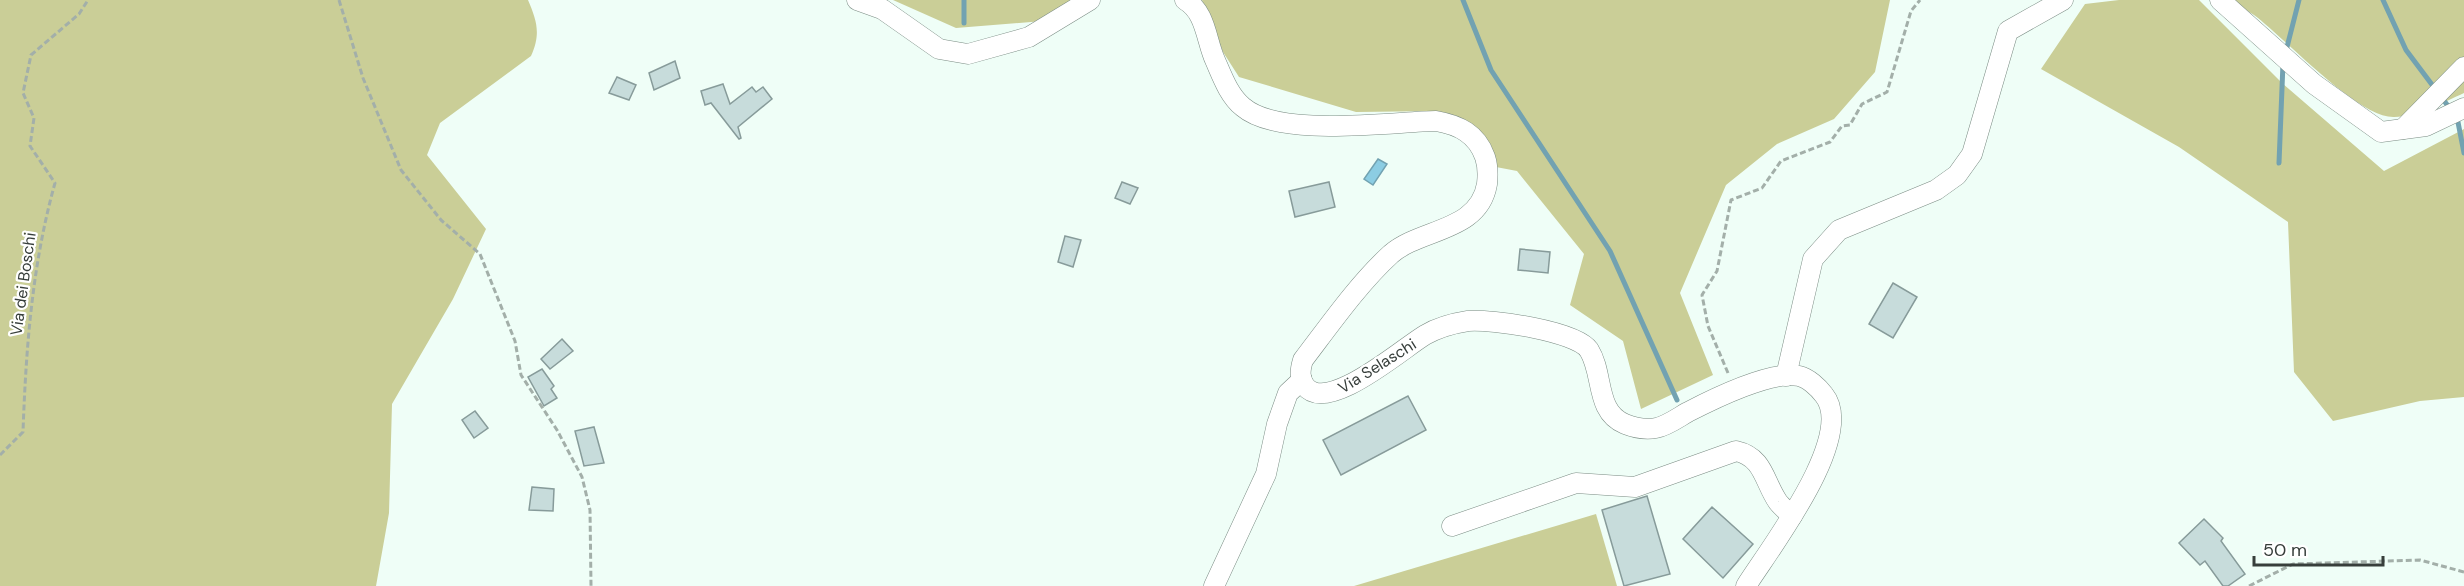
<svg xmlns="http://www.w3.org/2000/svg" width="2464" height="586" font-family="'DM Sans',sans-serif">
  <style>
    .green { fill: #cace97 }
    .water { fill: #8ccde3; stroke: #72a2b1; stroke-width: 1.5 }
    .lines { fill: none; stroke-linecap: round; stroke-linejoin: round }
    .stream { stroke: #72a2b1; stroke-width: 5 }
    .building { fill: #c7dcdb; stroke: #879b9a; stroke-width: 1.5 }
    .minor-casing { stroke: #7b8c84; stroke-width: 21 }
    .path { stroke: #a3afa9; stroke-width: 3; stroke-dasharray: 6 3; stroke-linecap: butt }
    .minor { stroke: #fff; stroke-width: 20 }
    .labels { text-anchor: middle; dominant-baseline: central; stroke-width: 4.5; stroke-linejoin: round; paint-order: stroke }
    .street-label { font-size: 16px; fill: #373e3b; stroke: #fff }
  </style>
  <rect width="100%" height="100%" fill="#effef7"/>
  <g class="green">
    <path d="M0,0H528C537,21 541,34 531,56L440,123L427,155L486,229L453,299L392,404L389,513L376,586H0Z"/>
    <polygon points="893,0 1072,0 1043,21 956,28"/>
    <polygon points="1202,0 1890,0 1875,72 1834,119 1777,144 1726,185 1680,293 1713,375 1641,409 1623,341 1570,305 1584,254 1517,171 1496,167 1466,124 1438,111 1356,112 1239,77 1223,52"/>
    <polygon points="2119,0 2199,0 2282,83 2384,171 2464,129 2464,397 2420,401 2333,421 2294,372 2288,222 2179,147 2041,69 2085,4"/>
    <path d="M2230,0H2464V93C2442,103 2420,116 2394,117C2358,118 2285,38 2254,15C2246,10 2238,5 2230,0Z"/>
    <polygon points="1596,514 1617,586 1354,586"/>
  </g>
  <polygon class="water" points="1378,159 1387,164 1373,185 1364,179"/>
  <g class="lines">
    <g class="stream">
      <polyline points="964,0 964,23"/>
      <polyline points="1463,0 1491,70 1610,251 1677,400"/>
      <polyline points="2383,0 2406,50 2451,110"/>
      <polyline points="2286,51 2299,0"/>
      <polyline points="2457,117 2464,153"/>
      <polyline points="2279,163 2283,63"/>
    </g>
  </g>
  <g class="building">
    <polygon points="675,61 680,78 654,90 649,73"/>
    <polygon points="617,77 636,85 629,100 609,93"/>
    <polygon points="723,84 730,104 752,87 756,92 763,87 772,99 738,127 741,138 739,139 711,103 705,105 701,91"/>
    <polygon points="1122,182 1138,188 1130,204 1115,198"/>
    <polygon points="1329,182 1335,207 1295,217 1289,191"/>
    <polygon points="1065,236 1081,240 1073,267 1058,262"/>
    <polygon points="1520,249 1550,252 1548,273 1518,270"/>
    <polygon points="1893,283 1917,297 1893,338 1869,324"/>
    <polygon points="562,339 573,351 550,369 541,359"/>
    <polygon points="542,369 554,386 551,389 557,398 544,406 528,377"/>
    <polygon points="1408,396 1426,430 1341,475 1323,440"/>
    <polygon points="475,411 488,428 474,438 462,420"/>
    <polygon points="594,427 604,463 584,466 575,431"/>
    <polygon points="532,487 554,489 553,511 529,510"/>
    <polygon points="1647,496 1670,574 1624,586 1602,510"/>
    <polygon points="1712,507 1753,544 1723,578 1683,539"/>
    <polygon points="2204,519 2223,538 2221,541 2245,574 2228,586 2223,586 2205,561 2200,565 2179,543"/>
  </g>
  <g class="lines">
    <defs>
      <g id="minor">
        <polyline points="857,0 882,9 939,49 968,54 1029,37 1090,0"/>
        <path d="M1185,0C1206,12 1206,40 1215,60C1222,76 1229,96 1243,107C1279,138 1389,122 1436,121C1459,125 1477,134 1485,157C1488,166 1488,175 1487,184C1479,232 1421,228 1391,254C1359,283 1329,326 1303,360C1300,370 1299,378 1305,386C1327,415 1403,348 1425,335C1437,328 1455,323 1468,321C1492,319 1576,331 1589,350C1604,374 1595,412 1625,424C1635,428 1645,430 1656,428C1667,426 1679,417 1688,412C1713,399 1772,370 1799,376C1808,378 1818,387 1824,395C1857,436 1770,548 1746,586"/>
        <polyline points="2220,0 2314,84 2381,132 2426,126 2464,108"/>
        <polyline points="2403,129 2464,67"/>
        <polyline points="1786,376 1813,259 1839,230 1936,190 1957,175 1972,154 2008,31 2063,0"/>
        <path d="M1452,526L1576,483L1635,487L1736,451C1764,457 1764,482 1778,502C1782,507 1787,511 1792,516"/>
        <polyline points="1214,586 1266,474 1277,424 1288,393 1302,380"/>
      </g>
    </defs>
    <use href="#minor" class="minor-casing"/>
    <g class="path">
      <polyline points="339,0 363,78 401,170 441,220 480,254 515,341 521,375 557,430 582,477 590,510 591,586"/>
      <polyline points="1728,373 1708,326 1702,295 1717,271 1731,200 1762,188 1781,161 1830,142 1842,126 1850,125 1862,104 1887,92 1911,11 1920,0"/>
      <path d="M0,455L23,432C26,348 32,265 55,183L30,146L34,118L23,93L31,55L79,14L88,0"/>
      <polyline points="2249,586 2293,564 2420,560 2464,572"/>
    </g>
    <use href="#minor" class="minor"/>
  </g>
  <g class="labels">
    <g class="street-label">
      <text transform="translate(23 284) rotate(-82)">Via dei Boschi</text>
      <text transform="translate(1377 366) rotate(-32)">Via Selaschi</text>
    </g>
  </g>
  <path d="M2254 556v9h129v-9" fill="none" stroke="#373e3b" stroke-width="3"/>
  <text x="2263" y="556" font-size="18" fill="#373e3b" stroke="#ffffff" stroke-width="4.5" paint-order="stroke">50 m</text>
</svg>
